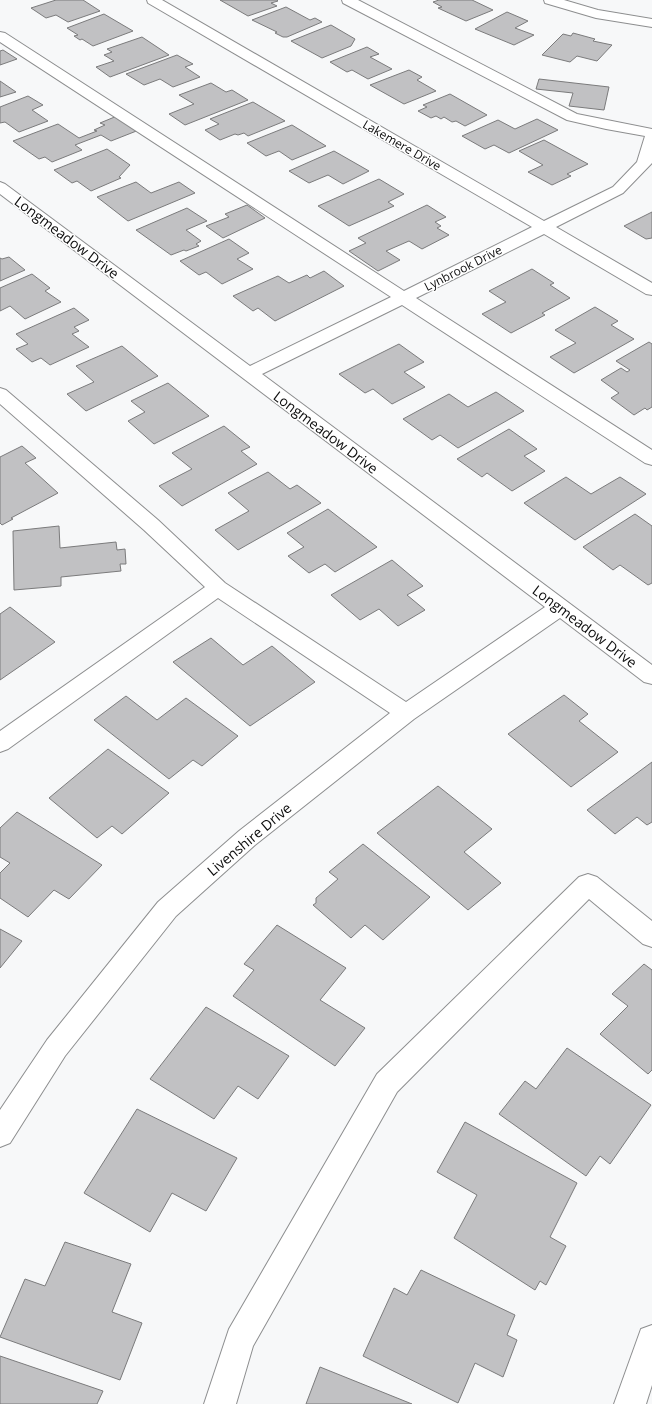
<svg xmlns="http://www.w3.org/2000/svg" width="652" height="1404" font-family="'Open Sans',sans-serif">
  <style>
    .building { fill: #c1c1c3; stroke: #7b7b7c }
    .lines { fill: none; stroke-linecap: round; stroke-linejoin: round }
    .minor-casing { stroke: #8d8e8f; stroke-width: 2 }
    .minor { fill: #fff; fill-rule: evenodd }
    .labels { text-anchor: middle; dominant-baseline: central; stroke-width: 3; stroke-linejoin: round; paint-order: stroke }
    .far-street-label { font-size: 12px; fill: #0d0d0d; stroke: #fff }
    .street-label { font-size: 14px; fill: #0d0d0d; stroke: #fff }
  </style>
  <rect width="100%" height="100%" fill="#f7f8f9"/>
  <g class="building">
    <polygon points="56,0 83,0 100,11 68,22 56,15 46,18 31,8"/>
    <polygon points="220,0 277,0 278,1 271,3 277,6 248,16"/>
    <polygon points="439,0 472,0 493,10 466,21 438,8 442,7 433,2"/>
    <polygon points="286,7 310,20 315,18 322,22 287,37 283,37 275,33 277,32 252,20"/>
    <polygon points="507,12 528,21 515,28 534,35 514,45 475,29"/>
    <polygon points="104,14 133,31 93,46 82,39 80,40 74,36 78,35 67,28"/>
    <polygon points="331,25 355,39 351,46 322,58 291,41"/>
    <polygon points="573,33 595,39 593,41 612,45 597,61 577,56 570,62 542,55 563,34 571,36"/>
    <polygon points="142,37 169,55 110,77 96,67 114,61 104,55 112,52 107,49"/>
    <polygon points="367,47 379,54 370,57 392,69 368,79 352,70 347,72 330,62"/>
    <polygon points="3,50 17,59 0,65 0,51"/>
    <polygon points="177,55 193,64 185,67 200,77 173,87 160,79 144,85 126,74"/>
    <polygon points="409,70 422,77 417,80 436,91 404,104 370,85"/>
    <polygon points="539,79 609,87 604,110 569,106 573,93 536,89"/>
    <polygon points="0,81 16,92 0,97"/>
    <polygon points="211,83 226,92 232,90 248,100 185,125 169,114 194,104 179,95"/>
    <polygon points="450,94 487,115 465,126 456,121 452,122 444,117 441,119 436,116 431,118 418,111 427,107 423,105"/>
    <polygon points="28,96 43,105 32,110 48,121 19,132 5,122 0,123 0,107"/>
    <polygon points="253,102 285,121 248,136 244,133 238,135 235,134 220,140 205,130 219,124 210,119"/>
    <polygon points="117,116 139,130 111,141 101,135 75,145 82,150 52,162 45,157 39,159 13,141 58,124 79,138 97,131 94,130 105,125 100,123"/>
    <polygon points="537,119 558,130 509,153 494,145 485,149 462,136 498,120 515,129"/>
    <polygon points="292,125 326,146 292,160 279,151 266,156 247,143"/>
    <polygon points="544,140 588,164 567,174 571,176 552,185 528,172 543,165 519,151"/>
    <polygon points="107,149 130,165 119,177 121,178 91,191 77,181 72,183 54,170"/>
    <polygon points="334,151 369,171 343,184 328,175 309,183 289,171"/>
    <polygon points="379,179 404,194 388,202 394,206 349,226 318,206"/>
    <polygon points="136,182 151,193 179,182 195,193 128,221 97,197"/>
    <polygon points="247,205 265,218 223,238 206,226 229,217 225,214"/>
    <polygon points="427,205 446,217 435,222 441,226 437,228 449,235 422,249 409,241 386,251 400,260 378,271 349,251 366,243 358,238"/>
    <polygon points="187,208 207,221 186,230 201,241 196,244 199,246 186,251 184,250 171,255 136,230"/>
    <polygon points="652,212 652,238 646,239 624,226"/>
    <polygon points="229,239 249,253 237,259 253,269 222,284 206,272 199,275 180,261"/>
    <polygon points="9,257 25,270 0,281 0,258 2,259"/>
    <polygon points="532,269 554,283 550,285 570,298 542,313 545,315 511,333 482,314 506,302 489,291"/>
    <polygon points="324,271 344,286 275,321 258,308 253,311 233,296 278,276 289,283 307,275 310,278"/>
    <polygon points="32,274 50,288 45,291 61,302 25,319 10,306 0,311 0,288"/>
    <polygon points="595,307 618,321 611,325 634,339 574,373 550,357 576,343 555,330"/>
    <polygon points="74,308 89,320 74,327 79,331 72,334 89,347 50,365 41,358 32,362 16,349 28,344 16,334"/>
    <polygon points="649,342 652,344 652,407 647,410 645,408 634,415 611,398 619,393 601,380 621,368 627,372 630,370 616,361"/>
    <polygon points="399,344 424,362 404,372 425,387 392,404 373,389 365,393 339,374"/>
    <polygon points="122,346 158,376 86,411 67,394 94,382 76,366"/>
    <polygon points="168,383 209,416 154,444 128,421 145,412 131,401"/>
    <polygon points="496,392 524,411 458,448 440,435 432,440 403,419 449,394 468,407"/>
    <polygon points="224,426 250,447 241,451 257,464 182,506 159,486 192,469 172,453"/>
    <polygon points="509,429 537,449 524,456 545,471 512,491 487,473 482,477 457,459"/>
    <polygon points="22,446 36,458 25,463 58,493 11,518 13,519 2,525 0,523 0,457"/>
    <polygon points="268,472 290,489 297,485 321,503 238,550 215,530 249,511 228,493"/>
    <polygon points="566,477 591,494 620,477 646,494 575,540 524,503"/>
    <polygon points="328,509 377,547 335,572 325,564 309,573 288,556 304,547 287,533"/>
    <polygon points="635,514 652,526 652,583 648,585 620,565 613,570 583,547"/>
    <polygon points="59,526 60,548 116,542 117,550 125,549 126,564 120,564 121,571 61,577 61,586 14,590 13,531"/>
    <polygon points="392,560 423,586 407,595 425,610 398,626 379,609 360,620 331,595"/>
    <polygon points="10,607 55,642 0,680 0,614"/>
    <polygon points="211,638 243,665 272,646 315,682 250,726 173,662"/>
    <polygon points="564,695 588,714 579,721 618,752 571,787 508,734"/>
    <polygon points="126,696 157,720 186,698 238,736 202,766 193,760 169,779 94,720"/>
    <polygon points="108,749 169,793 122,834 112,826 97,838 49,798"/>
    <polygon points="652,762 652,822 647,825 637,817 615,834 587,810"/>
    <polygon points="438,786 492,829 464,852 501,883 468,910 377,833"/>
    <polygon points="17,812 102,865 69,899 54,890 28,917 0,898 0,873 10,863 0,857 0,828"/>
    <polygon points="363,844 430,897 383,940 365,925 351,938 313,905 316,903 316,898 338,879 329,872"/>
    <polygon points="277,925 346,968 320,1000 365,1028 335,1066 233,996 254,970 244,964"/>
    <polygon points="0,929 22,941 0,968"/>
    <polygon points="644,964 652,970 652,1070 648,1074 600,1034 628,1006 612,994"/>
    <polygon points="206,1007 289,1056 258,1099 238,1086 214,1119 150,1079"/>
    <polygon points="567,1048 651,1105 610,1164 600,1156 586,1176 499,1114 525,1081 536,1089"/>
    <polygon points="137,1109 237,1158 206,1211 172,1193 150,1232 84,1193"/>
    <polygon points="465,1122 577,1183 550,1237 566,1246 546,1285 540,1281 535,1290 454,1238 477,1195 437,1172"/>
    <polygon points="65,1242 131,1264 112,1312 142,1323 120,1380 0,1337 25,1279 45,1286"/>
    <polygon points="421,1270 515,1315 507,1335 517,1340 503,1377 475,1363 458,1403 363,1356 394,1288 407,1295"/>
    <polygon points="0,1356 103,1391 97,1404 0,1404"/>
    <polygon points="320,1367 412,1404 306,1404"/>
  </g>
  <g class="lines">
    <defs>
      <g id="minor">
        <polygon points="147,0 162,0 544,221 613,187 637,162 645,136 606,129 567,120 343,3 342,0 358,0 577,114 652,129 652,163 623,193 556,227 652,283 652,295 646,294 544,234 416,298 652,450 652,465 645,463 402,305 262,374 652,665 652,684 644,682 560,618 414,719 255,845 176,916 65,1056 10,1143 0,1147 0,1110 47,1040 158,902 239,831 390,713 218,598 8,749 0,752 0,731 205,587 144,530 0,404 0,388 6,390 158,520 225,583 406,702 545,607 0,194 0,182 5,184 250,366 391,297 0,42 0,32 5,33 404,291 532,227 148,3"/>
        <polygon points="544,0 564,0 598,10 652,19 652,27 596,18 545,3"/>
        <polygon points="588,874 597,877 652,921 652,947 643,944 589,899 397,1092 253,1346 236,1404 204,1404 229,1329 377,1074 579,877"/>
        <polygon points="652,1325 652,1385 646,1404 614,1404 641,1329"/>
      </g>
    </defs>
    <use href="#minor" class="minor-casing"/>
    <use href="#minor" class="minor"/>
  </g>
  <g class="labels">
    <g class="far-street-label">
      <text transform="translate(402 145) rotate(30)">Lakemere Drive</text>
      <text transform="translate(463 268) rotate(-27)">Lynbrook Drive</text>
    </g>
    <g class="street-label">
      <text transform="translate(67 237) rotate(37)">Longmeadow Drive</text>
      <text transform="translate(326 432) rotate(37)">Longmeadow Drive</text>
      <text transform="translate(585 626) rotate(37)">Longmeadow Drive</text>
      <text transform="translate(249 839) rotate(-40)">Livenshire Drive</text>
    </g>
  </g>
</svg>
